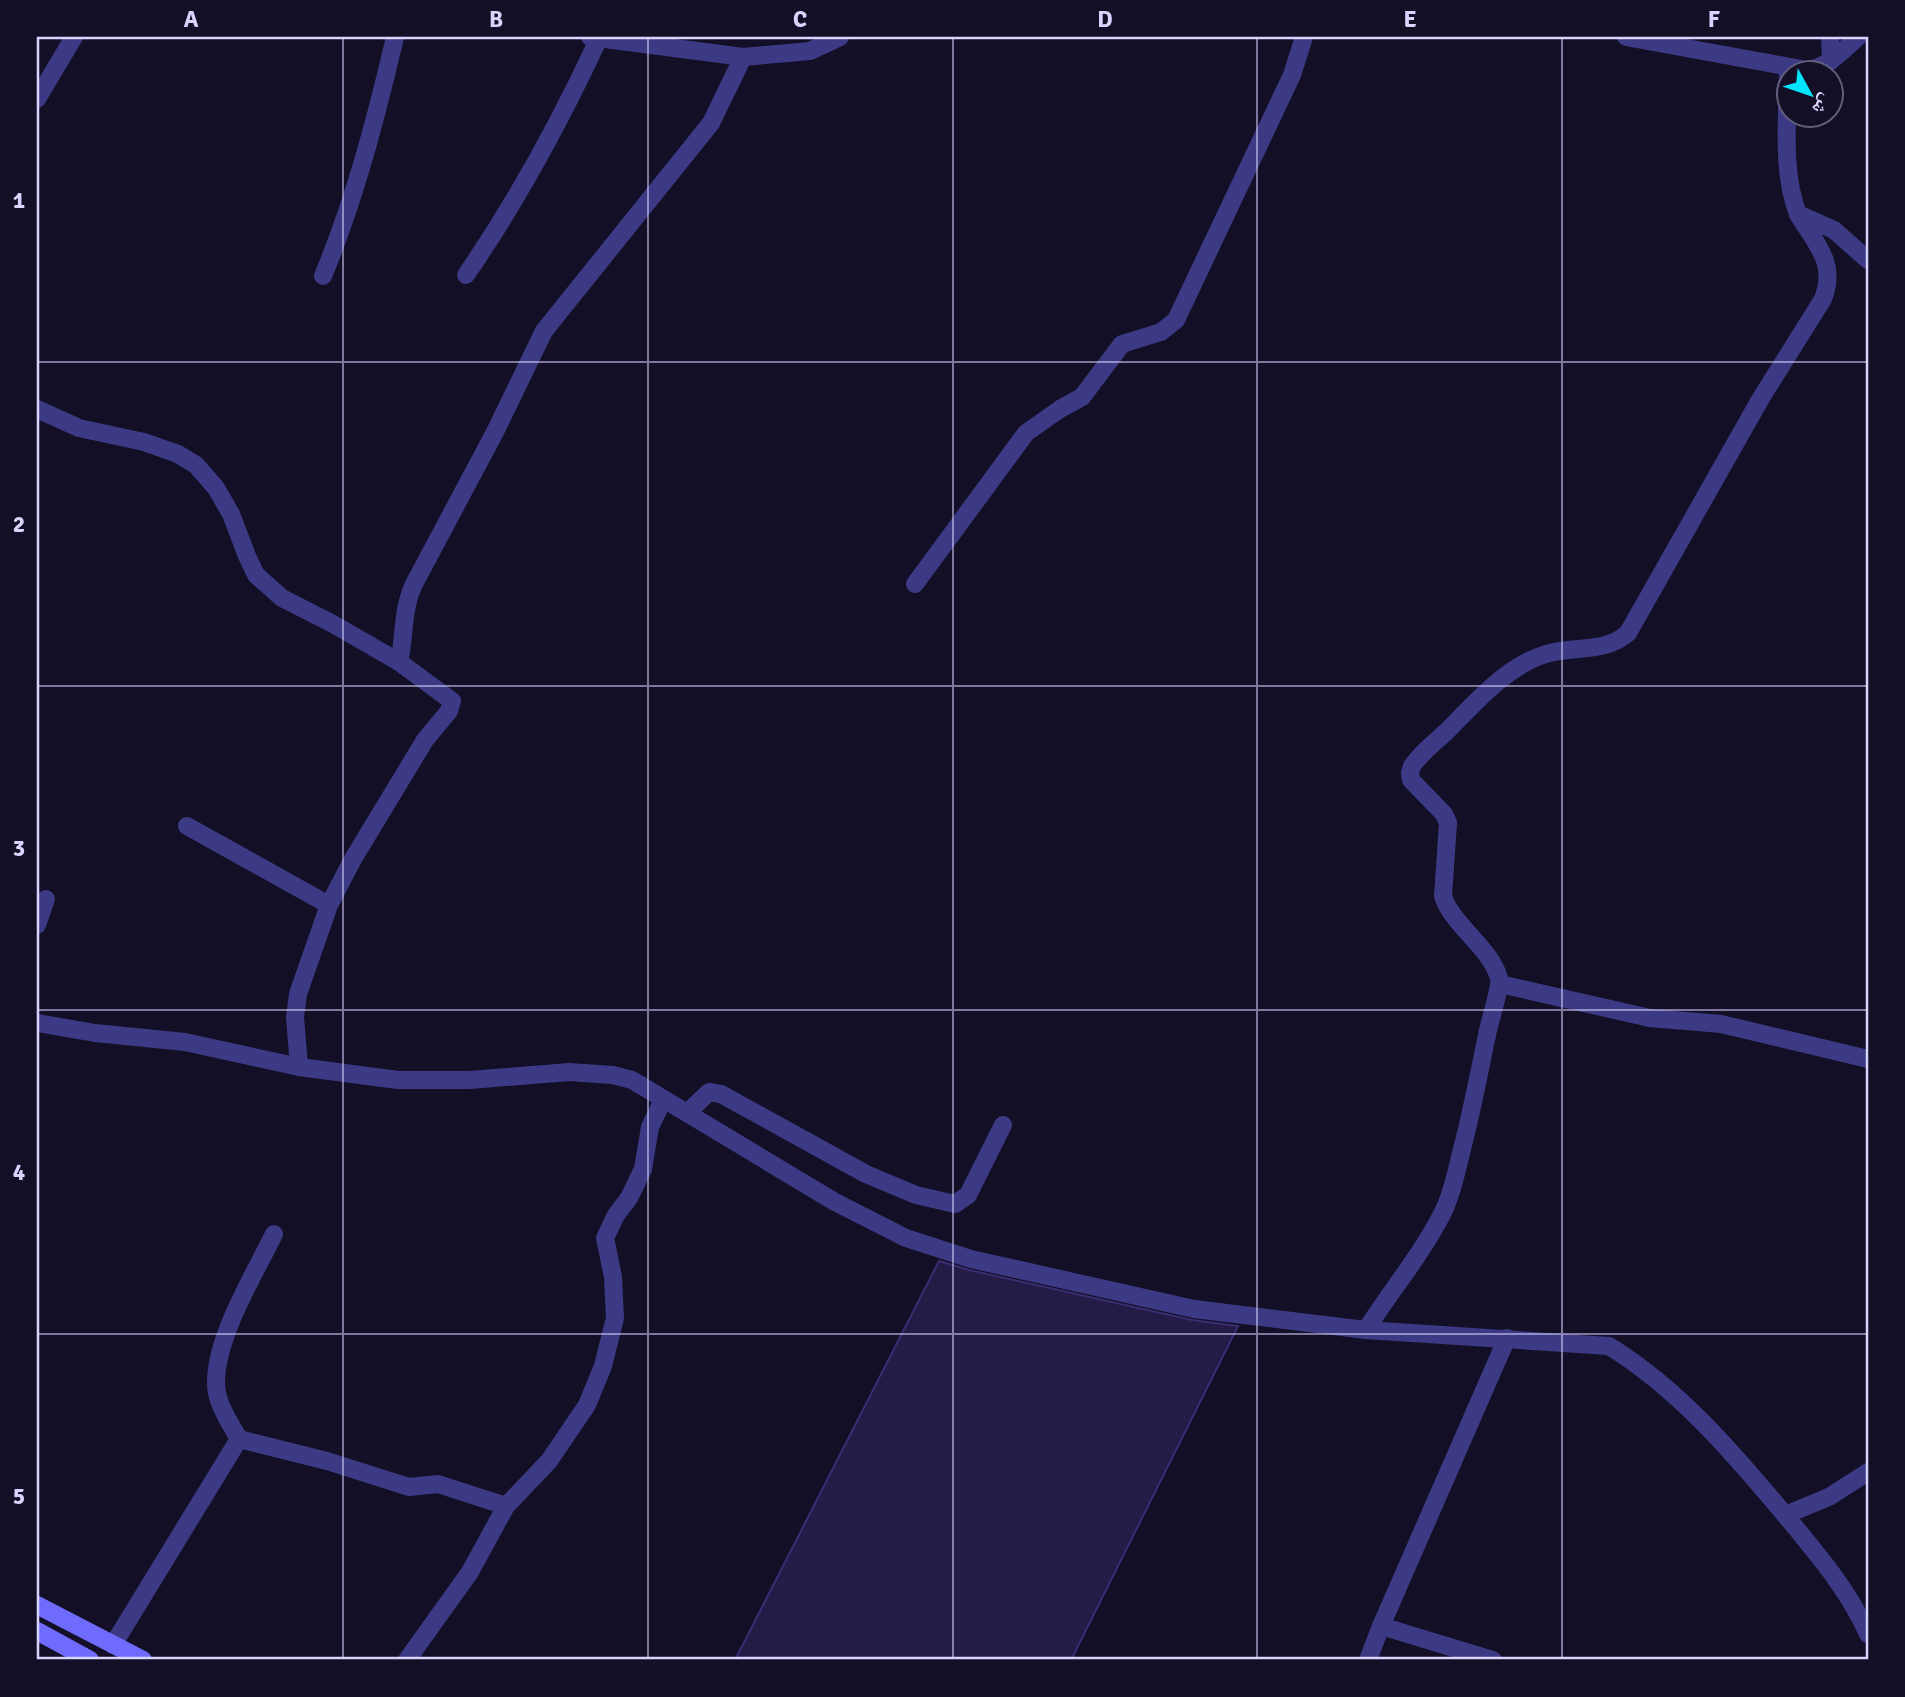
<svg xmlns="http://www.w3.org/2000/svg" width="1905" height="1697" font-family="Signika,'Noto Naskh Arabic',sans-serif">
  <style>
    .building { fill: #241b47; stroke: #3b2d73; stroke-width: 2 }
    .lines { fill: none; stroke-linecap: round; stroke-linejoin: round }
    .street { stroke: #3d3a85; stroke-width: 18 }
    .secondary { stroke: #6f6bff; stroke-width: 18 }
    .grid { fill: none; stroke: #d9d4ff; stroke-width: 2; stroke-opacity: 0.55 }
    .neatline { fill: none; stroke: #d9d4ff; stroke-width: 2.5 }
    .grid-label { font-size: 23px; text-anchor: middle; font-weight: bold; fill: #d9d4ff }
  </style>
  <rect width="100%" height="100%" fill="#130f26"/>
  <polygon class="building" points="939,1261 969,1270 1192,1320 1238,1326 1071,1660 735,1660"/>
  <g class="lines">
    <g class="street">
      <polyline points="590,37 743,57 810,51 840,37"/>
      <path d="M1626,37L1807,70C1828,68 1843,50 1858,37"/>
      <polyline points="1830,37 1831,61"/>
      <path d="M1788,67C1788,113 1781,172 1798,214L1834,230L1868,260"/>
      <polyline points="37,99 74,37"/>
      <path d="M466,275C519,198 560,122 599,38"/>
      <path d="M323,276C355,199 376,118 395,37"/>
      <polyline points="37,409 79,428 144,442 178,454 196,465 216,488 231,514 247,556 256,575 282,598 333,624 399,662 452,701 449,711 425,740 353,859 329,905 298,994 295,1017 299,1067"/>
      <polyline points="915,584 1026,433 1060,409 1082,397 1122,344 1161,332 1176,320 1292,75 1304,37"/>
      <path d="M399,662C405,636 402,611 413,586L495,432L544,331L711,123L743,57"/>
      <polyline points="187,826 329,905"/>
      <polyline points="37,925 46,899"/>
      <polyline points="1500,984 1650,1018 1721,1024 1868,1059"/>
      <path d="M37,1023L95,1033L185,1042L299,1067L398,1080H470L569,1072L613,1075L632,1080L835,1202L906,1238L971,1259L1194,1309L1366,1330L1609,1346C1679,1389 1734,1454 1786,1516C1817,1554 1848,1589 1868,1634"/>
      <polyline points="687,1113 709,1092 721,1094 866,1174 916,1195 955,1204 968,1195 1003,1125"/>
      <path d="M274,1234C254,1275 215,1338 216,1384C216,1403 230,1423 239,1439L327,1461L409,1487L438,1484L506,1506"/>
      <path d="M1366,1330C1391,1290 1423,1253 1444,1210C1453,1191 1457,1169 1462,1149C1472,1111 1479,1073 1487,1035C1489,1023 1501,987 1499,978C1490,947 1452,925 1443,896L1448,823L1444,814L1411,780L1410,773L1412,766C1421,753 1434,743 1446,732C1475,703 1506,666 1546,654C1574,645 1604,654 1628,633L1761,398L1823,299C1837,263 1816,244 1798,214"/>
      <polyline points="1785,1515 1829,1497 1868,1472"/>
      <polyline points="1381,1626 1507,1338"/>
      <polyline points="113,1645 239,1439"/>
      <polyline points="407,1660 470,1572 506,1506 549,1461 587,1405 603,1366 615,1318 613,1277 605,1238 616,1215 629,1198 643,1169 650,1127 663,1100"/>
      <polyline points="1368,1660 1381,1626 1493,1660"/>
    </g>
    <g class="secondary">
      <polyline points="37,1605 143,1660"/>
      <polyline points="37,1631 90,1660"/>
    </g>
  </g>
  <path class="grid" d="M343,37V1660M648,37V1660M953,37V1660M1257,37V1660M1562,37V1660M37,362H1868M37,686H1868M37,1010H1868M37,1334H1868"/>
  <rect width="1905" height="1697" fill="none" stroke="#130f26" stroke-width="77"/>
  <g transform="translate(1810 94) rotate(130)"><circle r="33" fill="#130f26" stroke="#625e7d" stroke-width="2"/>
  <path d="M0-5L12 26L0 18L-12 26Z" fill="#00e5ff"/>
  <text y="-10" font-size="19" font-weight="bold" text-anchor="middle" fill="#d9d4ff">ش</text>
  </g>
  <rect x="38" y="38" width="1829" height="1620" class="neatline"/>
  <g class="grid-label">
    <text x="191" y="27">A</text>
    <text x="496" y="27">B</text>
    <text x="800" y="27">C</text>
    <text x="1105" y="27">D</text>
    <text x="1410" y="27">E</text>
    <text x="1714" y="27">F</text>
    <text x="19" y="208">1</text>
    <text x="19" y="532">2</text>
    <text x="19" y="856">3</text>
    <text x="19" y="1180">4</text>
    <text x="19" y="1504">5</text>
  </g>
</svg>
